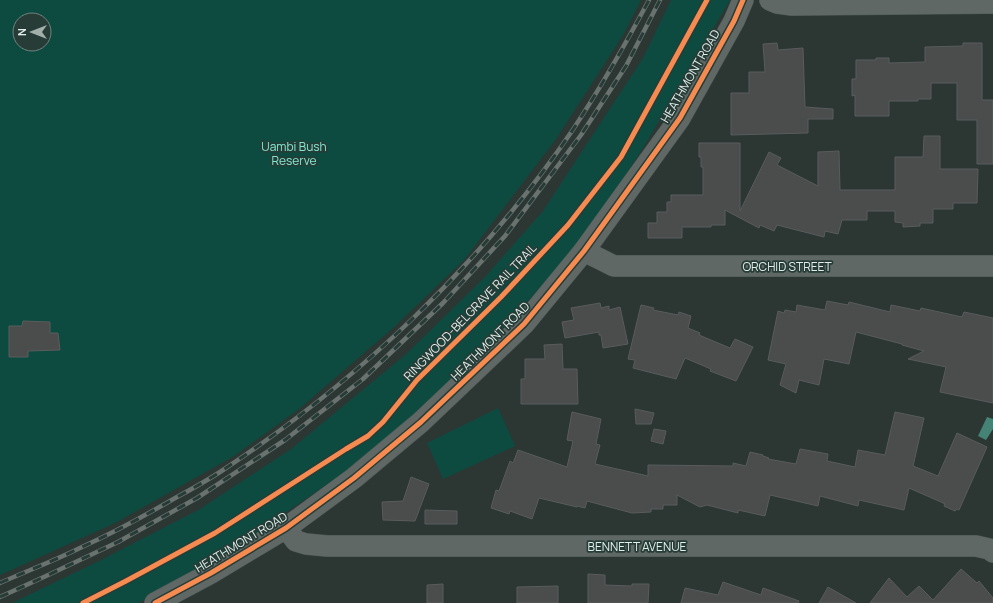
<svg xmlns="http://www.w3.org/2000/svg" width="993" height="603" font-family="Manrope,sans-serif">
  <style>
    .green { fill: #0d4b40; fill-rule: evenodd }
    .water { fill: #458376 }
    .building { fill: #4b4c4c; stroke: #595c5c }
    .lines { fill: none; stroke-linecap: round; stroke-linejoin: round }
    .minor-casing { stroke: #4b5451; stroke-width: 22 }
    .minor { stroke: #5f6865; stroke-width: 21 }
    .rail-casing { stroke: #69726f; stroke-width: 4.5 }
    .rail { stroke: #273c37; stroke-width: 3; stroke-dasharray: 9; stroke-linecap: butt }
    .cycleway-casing { stroke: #273c37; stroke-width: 8 }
    .cycleway { stroke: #f68b52; stroke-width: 5 }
    .labels { text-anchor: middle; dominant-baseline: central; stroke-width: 3.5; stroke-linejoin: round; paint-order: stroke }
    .street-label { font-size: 12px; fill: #e2eeea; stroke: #273c37 }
    .park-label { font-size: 12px; fill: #81e8d0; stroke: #273c37 }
  </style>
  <rect width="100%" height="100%" fill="#2c3734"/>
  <g class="green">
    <path d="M0,0H641L623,35L556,139L464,260L394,327L299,409L234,456L115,523L0,575ZM20,20H44V44H20Z"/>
    <polygon points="671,0 730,0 646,143 582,243 462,372 399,430 361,461 231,550 138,603 12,603 103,559 200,509 291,449 405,355 485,277 543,211 643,58"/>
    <polygon points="498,408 515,446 443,479 427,443"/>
  </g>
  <polygon class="water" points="987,417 993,419 993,429 986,440 978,436"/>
  <g class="building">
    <polygon points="777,43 778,50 803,48 805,107 833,109 833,119 808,119 808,133 731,135 731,93 749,93 749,72 765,72 763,44"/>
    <polygon points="963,43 982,43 982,100 993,100 993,164 977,164 977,120 957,120 957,83 931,83 931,99 918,99 918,101 889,101 889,116 855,116 855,95 852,96 852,79 856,79 856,60 876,60 876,58 889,58 889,63 925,62 925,47 963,46"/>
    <polygon points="924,136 940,136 940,169 978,169 977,203 953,203 953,209 933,209 933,223 920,223 920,226 903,227 903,223 895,222 895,211 867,211 867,220 842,220 838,234 825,231 824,237 777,225 774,231 760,225 759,228 725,210 725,225 711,225 711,227 682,227 682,238 648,238 648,223 657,223 657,212 667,212 667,202 671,202 671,195 703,195 703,167 701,167 701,157 699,157 699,143 740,143 740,211 769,152 781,158 777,165 818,186 818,152 839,151 840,190 895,190 895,157 923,157"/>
    <polygon points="827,301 848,305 849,302 890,312 891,305 920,311 921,308 962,317 964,312 993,318 993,403 940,392 946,367 908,359 924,351 902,345 902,344 856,332 849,364 824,359 819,385 799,380 796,393 780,385 786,364 768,360 778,311 784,313 785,310 796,312 797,305 825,310"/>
    <polygon points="600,303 601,308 609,306 609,310 620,307 628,344 603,348 601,335 599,335 599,332 565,338 562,322 574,320 571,308"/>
    <polygon points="641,305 654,308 653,310 678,315 679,312 691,316 688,328 700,333 699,335 730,348 735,339 753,347 736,381 710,371 711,369 685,358 676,379 633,368 635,360 628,359"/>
    <polygon points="23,321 50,322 50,333 58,333 60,350 28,351 28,357 9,357 9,326 22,326"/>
    <polygon points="562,344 563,369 577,369 578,404 521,404 521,379 525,379 525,359 545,359 544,345"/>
    <polygon points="635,409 654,413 651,424 636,424"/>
    <polygon points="572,412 601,419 596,444 600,445 595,464 648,476 648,465 733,466 733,463 746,466 750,452 763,455 763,456 769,458 768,459 796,464 800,449 828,454 827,461 855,467 858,450 885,455 895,412 924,418 913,466 938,476 957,433 987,447 959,510 957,509 955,511 944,506 945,504 941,502 909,488 904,510 859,500 858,506 820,496 818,506 770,495 765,516 738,510 738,513 707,505 700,507 677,495 677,505 663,505 663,509 651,509 651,512 632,513 587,501 585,508 577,506 577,507 539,498 532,519 510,511 509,514 491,508 496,490 499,491 510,461 513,463 518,450 567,467 573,441 567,440"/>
    <polygon points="654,429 666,431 663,444 651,441"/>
    <polygon points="411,477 429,484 415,521 383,520 382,502 403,501"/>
    <polygon points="425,510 457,511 457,524 425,524"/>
    <polygon points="961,569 977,583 979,581 993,598 993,603 870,603 889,578 907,597 919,586 933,600"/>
    <polygon points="588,574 605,575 605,585 632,586 632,584 649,584 648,603 588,603"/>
    <polygon points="723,582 761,595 763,588 799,601 798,603 681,603 685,588 718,595"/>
    <polygon points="443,584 443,603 427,603 427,585"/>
    <polygon points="558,586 558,603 517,603 517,587"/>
    <polygon points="828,587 856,603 819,603"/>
  </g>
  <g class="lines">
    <defs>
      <g id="minor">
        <polyline points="770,0 777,3 792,5 993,3"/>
        <polyline points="584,251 614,266 993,266"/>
        <polyline points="286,528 296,541 306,544 327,546 976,546 989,549 993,552"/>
        <polyline points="155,603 211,573 286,528 354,478 421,422 524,324 584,251 680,118 734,21 743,0"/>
      </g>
    </defs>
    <use href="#minor" class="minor-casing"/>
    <use href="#minor" class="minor"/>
    <defs>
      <g id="rail">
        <path d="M0,583C27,571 56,560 82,547C115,532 146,515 177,497C192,489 206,481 220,472C357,382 479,267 572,131C600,89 625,45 649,0"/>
        <polyline points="0,597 46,576 118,542 197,498 285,440 363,379 443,303 505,236 581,135 626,66 660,0"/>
      </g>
    </defs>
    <use href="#rail" class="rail-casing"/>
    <use href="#rail" class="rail"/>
    <defs>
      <g id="cycleway">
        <polyline points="83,603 126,581 215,533 346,449 368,436 383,422 417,380 501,297 568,225 621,157 707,0"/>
        <polyline points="155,603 211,573 286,528 354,478 421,422 524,324 584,251 680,118 734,21 743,0"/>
      </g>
    </defs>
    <use href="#cycleway" class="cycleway-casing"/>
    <use href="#cycleway" class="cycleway"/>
  </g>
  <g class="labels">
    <g class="street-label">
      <text transform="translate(690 76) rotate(-60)">HEATHMONT ROAD</text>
      <text x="787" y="266">ORCHID STREET</text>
      <text transform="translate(470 312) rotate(-46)">RINGWOOD-BELGRAVE RAIL TRAIL</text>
      <text transform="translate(490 341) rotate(-45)">HEATHMONT ROAD</text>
      <text transform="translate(241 542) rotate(-31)">HEATHMONT ROAD</text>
      <text x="637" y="546">BENNETT AVENUE</text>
    </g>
    <g class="park-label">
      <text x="294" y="146">Uambi Bush<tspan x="294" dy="14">Reserve</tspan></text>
    </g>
  </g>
  <g transform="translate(32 32) rotate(270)"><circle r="19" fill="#273c37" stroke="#72837f"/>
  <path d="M0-3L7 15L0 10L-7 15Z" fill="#a2aeaa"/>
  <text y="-6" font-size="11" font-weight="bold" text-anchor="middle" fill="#e2eeea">N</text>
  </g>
</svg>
